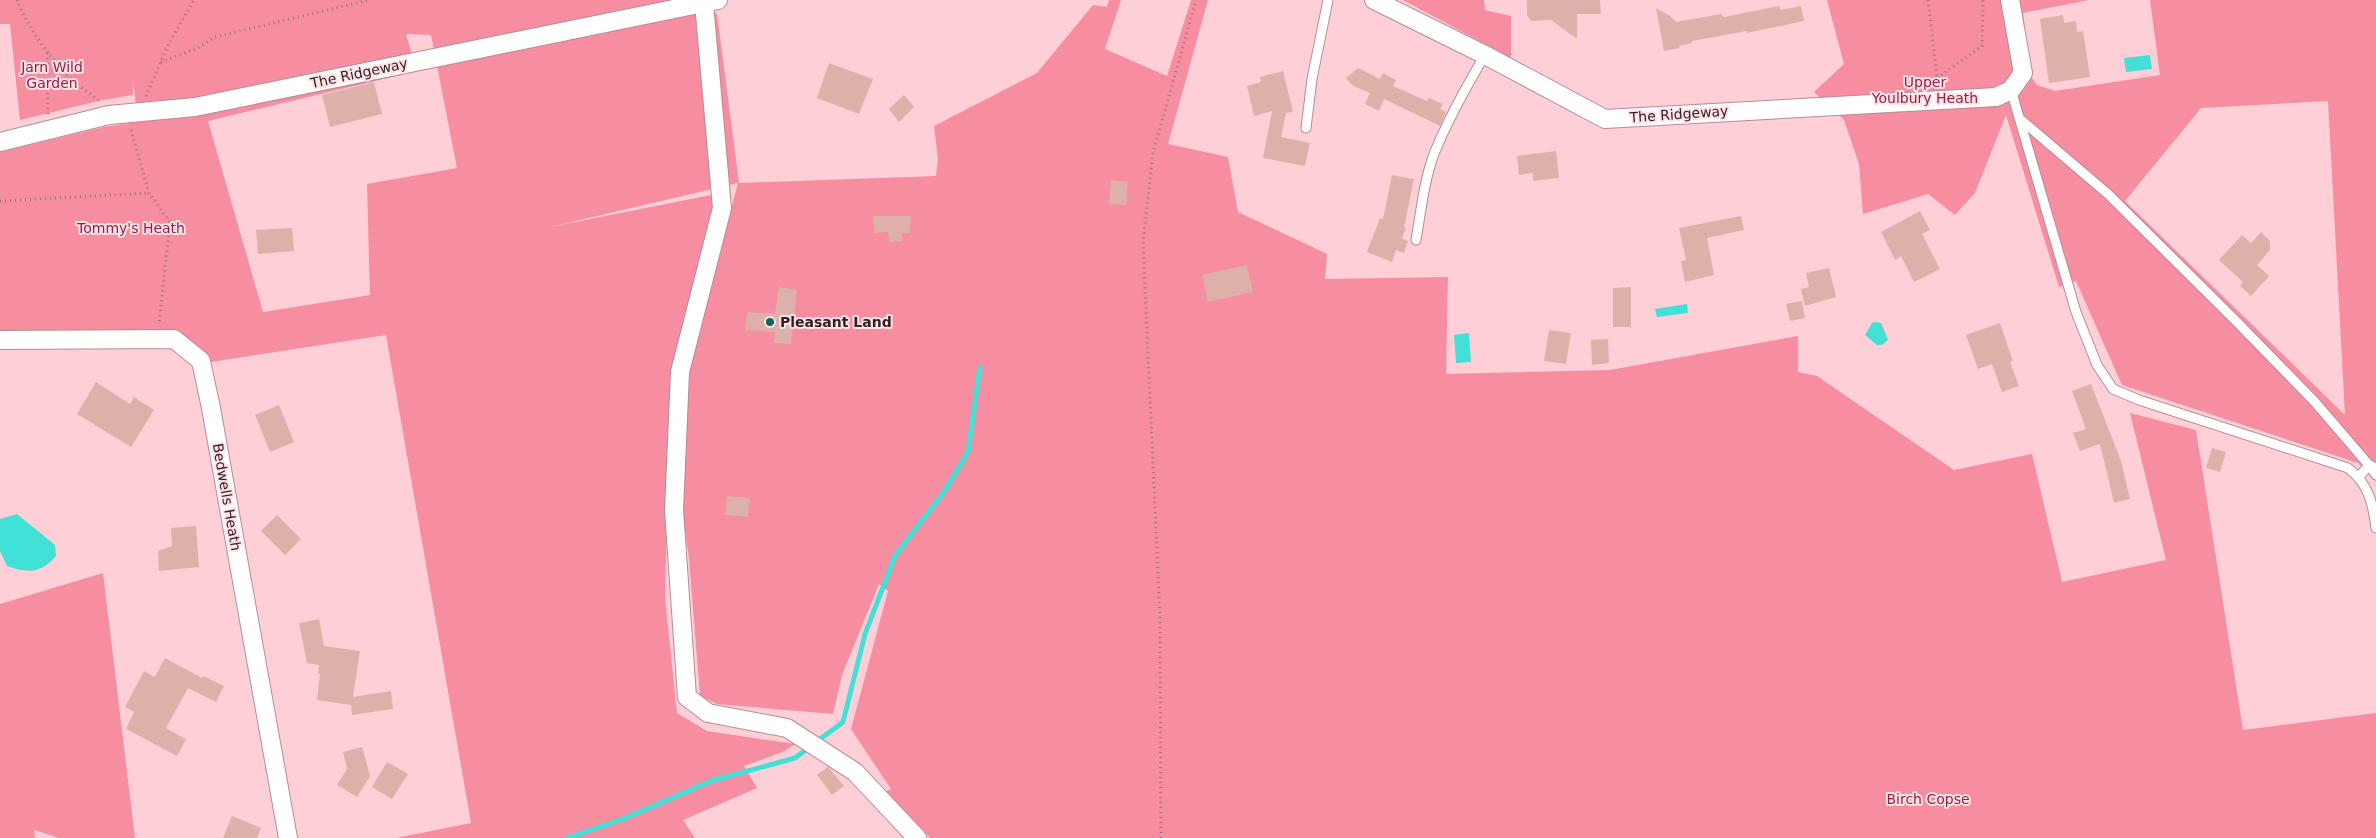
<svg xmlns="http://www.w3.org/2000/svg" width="2376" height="838" font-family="'DejaVu Sans',sans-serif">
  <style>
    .green { fill: #f68da1; fill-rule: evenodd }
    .water { fill: #41e1d7 }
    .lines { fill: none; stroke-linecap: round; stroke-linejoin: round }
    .stream { stroke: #41e1d7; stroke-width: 5 }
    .building { fill: #ddb1aa }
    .lane-casing { stroke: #b78c93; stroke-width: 11 }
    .street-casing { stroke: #b78c93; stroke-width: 20 }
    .path { stroke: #95757a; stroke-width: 3; stroke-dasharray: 1 4; stroke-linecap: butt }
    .lane { stroke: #fff; stroke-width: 9 }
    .street { stroke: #fff; stroke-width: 18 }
    .poi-dot { fill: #15635e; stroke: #ffe2e6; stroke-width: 2 }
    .labels { text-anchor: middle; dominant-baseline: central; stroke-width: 4; stroke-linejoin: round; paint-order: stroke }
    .park-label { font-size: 14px; fill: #941f43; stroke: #ffe2e6 }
    .street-label { font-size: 14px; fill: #2f1f21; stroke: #ffe2e6 }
    .poi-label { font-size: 14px; font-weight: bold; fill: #2f1f21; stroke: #ffe2e6; text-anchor: start }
  </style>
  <rect width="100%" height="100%" fill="#fecfd6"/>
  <g class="green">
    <path d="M0,0H694L717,14L739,183L936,176L938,159L934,126L1037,73L1093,5L1107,7L1109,0H1121L1105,49L1167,76L1191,0H1208L1168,144L1228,157L1238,212L1327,254L1325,279L1448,277L1446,374L1610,370L1798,336V372L1817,376L1954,470L2032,454L2062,582L2166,560L2130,413L2196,430L2243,730L2376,713V838H930L883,793L891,789L851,729L888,591L879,584L842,675L833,714L717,704L700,696L689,558L680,496L688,373L738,183L550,227L716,194V210L669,440L665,598L677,713L707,731L795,744L785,751L744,766L757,788L683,820L695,838H396L471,823L386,335L211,362L184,336L169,331L0,330V152L104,127L138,122L133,79V95L98,101L20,120L10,24H0ZM406,34L431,35L457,168L367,184L370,295L263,312L208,121L417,71Z"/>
    <polygon points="1403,0 1484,0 1485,10 1511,16 1511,58"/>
    <path d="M1827,0H2089L2023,13L2031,77L2037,85L2055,91L2160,75L2150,0H2376V480L2358,463L2122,385L2076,281L2059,287L2006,115L1975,193L1955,215L1928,194L1863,214L1859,164L1844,120L1814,92L1844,64ZM2328,101L2345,415L2125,201L2201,108Z"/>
    <polygon points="103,573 135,838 59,838 34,830 35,838 0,838 0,604"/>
  </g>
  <g class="water">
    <polygon points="2150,55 2152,69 2126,72 2124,58"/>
    <polygon points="1687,304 1688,313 1657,317 1655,309"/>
    <polygon points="1876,322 1881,323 1888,340 1882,345 1877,345 1865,335 1872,323"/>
    <polygon points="1469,333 1471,362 1456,363 1454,335"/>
    <path d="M17,514L55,545L56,556C41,574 27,573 7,566L0,551V519Z"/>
  </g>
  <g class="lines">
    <polyline class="stream" points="567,838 623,819 711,781 795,758 843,722 865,634 895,556 944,492 968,452 980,367"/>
  </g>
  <g class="building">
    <polygon points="1527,0 1600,0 1601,14 1577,14 1577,39 1551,20 1531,21 1527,15"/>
    <polygon points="1779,6 1781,10 1801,6 1804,21 1747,33 1747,31 1692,41 1692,43 1679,46 1680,48 1664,51 1656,8 1670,16 1676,22 1721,14 1724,17"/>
    <polygon points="2063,15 2064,23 2076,21 2077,32 2083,31 2090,77 2049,83 2040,19"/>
    <polygon points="829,63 873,79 859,114 817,98"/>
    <polygon points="1358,68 1380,79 1383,73 1396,80 1393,86 1427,101 1429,98 1443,104 1440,109 1446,112 1440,126 1384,99 1379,111 1365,104 1370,93 1353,86 1346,78"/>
    <polygon points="1283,71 1293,112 1286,113 1281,137 1310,143 1305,166 1263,158 1272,111 1254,116 1247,86 1261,82 1260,77"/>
    <polygon points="374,82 382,114 330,127 322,95"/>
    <polygon points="904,95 914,107 899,122 889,109"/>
    <polygon points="1556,151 1559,178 1533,181 1533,173 1519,175 1517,156"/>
    <polygon points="1392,175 1414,179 1404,227 1406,228 1402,238 1408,241 1404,253 1396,250 1392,262 1367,252 1380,218 1383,219"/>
    <polygon points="1111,180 1128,182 1126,205 1109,204"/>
    <polygon points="1920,211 1930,230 1922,234 1940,269 1914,282 1901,256 1895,260 1881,232"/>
    <polygon points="873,216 911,216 910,233 902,233 902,241 889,242 888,232 874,233"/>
    <polygon points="1741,216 1744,230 1707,238 1714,275 1685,282 1681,261 1686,260 1679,228"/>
    <polygon points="292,228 294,251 258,254 256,230"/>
    <polygon points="2261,232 2270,241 2270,250 2257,265 2269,276 2251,296 2240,286 2243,282 2219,260 2242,235 2251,243"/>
    <polygon points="1247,265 1253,292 1208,302 1202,275"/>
    <polygon points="1829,268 1836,297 1805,306 1801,289 1809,287 1806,273"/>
    <polygon points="779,287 797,290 791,344 774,343 775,332 745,330 747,312 775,314"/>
    <polygon points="1631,287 1631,327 1613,327 1613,288"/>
    <polygon points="1802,301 1805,318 1790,321 1786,304"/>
    <polygon points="2000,323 2013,361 2010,362 2019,386 2002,392 1992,364 1978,369 1966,335"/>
    <polygon points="1549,330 1571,333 1566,364 1544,361"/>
    <polygon points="1608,339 1609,363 1592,365 1591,340"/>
    <polygon points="96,382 130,404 134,397 154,410 131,447 77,414"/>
    <polygon points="2091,384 2121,461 2130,499 2114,503 2100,444 2080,451 2073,433 2086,429 2072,391"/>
    <polygon points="279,405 294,442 270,452 255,415"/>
    <polygon points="2212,448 2226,452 2220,472 2206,468"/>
    <polygon points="727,496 750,498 748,517 725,515"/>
    <polygon points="277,515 301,539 285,555 261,531"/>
    <polygon points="196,526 199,567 159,571 158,551 172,546 171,528"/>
    <polygon points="319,619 324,646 360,651 353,697 391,691 393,709 352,715 351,705 317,700 320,674 318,674 319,665 307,663 299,623"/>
    <polygon points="165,658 202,678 203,676 224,686 216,702 188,688 166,728 186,739 177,756 126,729 134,712 125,707 144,671 155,677"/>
    <polygon points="362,747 370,776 357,797 337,785 347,769 343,752"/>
    <polygon points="387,762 408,774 392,799 372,787"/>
    <polygon points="828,767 844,786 832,795 817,775"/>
    <polygon points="232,816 261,828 257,838 223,838"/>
  </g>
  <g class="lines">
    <defs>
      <g id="lane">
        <path d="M2011,90L2076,312L2097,365L2113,389L2139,400L2348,468C2369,484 2373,504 2376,528"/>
        <polyline points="2020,119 2108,194 2235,320 2314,401 2369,465 2376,468"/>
        <polyline points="1306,128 1312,79 1328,0"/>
        <path d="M1416,240C1421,211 1424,181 1434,154C1448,119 1466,87 1485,55"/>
        <polyline points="2359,477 2369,465 2376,475"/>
      </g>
      <g id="street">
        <polyline points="1374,0 1485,55 1605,119 1996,97 2011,90 2023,73 2010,0"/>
        <polyline points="704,3 722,208 680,372 674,510 687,697 708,713 787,728 855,772 917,838"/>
        <polyline points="0,142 109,115 195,107 718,0"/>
        <polyline points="0,340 174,339 201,361 211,408 288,838"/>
      </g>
    </defs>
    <use href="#lane" class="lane-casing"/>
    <use href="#street" class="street-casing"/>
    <g class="path">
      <path d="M17,0C26,24 48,55 66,74C76,84 88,92 99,101"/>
      <polyline points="1928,0 1937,78"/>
      <polyline points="47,53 48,114"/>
      <polyline points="161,62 198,48 215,37 369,0"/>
      <polyline points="1937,78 1982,46 1983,0"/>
      <polyline points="146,96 169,43 194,0"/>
      <polyline points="131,130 149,193 170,222 159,324"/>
      <polyline points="0,201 149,193"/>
      <polyline points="1161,838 1160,620 1143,242 1153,153 1196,0"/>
    </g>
    <use href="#lane" class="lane"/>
    <use href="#street" class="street"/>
  </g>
  <circle class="poi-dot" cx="770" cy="322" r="5"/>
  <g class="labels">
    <g class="park-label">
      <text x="52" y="67">Jarn Wild<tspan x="52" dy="16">Garden</tspan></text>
      <text x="1925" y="82">Upper<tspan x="1925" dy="16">Youlbury Heath</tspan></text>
      <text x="131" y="228">Tommy's Heath</text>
      <text x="1928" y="799">Birch Copse</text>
    </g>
    <g class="street-label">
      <text transform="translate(359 73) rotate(-12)">The Ridgeway</text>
      <text transform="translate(1679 114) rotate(-4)">The Ridgeway</text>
      <text transform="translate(227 497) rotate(80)">Bedwells Heath</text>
    </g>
    <g class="poi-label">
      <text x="780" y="322">Pleasant Land</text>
    </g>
  </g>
</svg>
